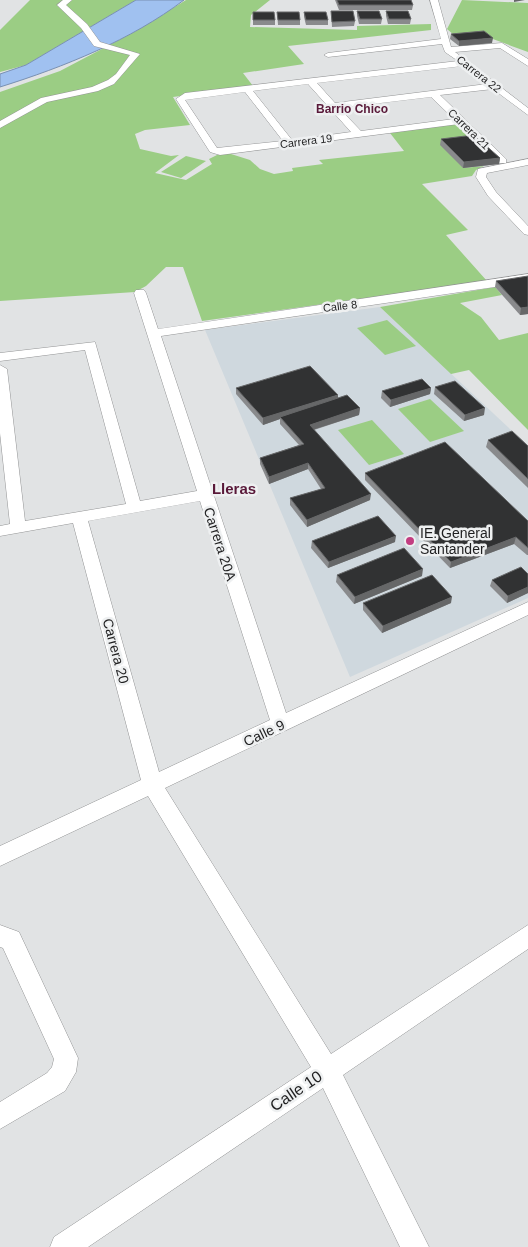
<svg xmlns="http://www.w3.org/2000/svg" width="528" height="1247" font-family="Arial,sans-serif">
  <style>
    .built { fill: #cfd8de }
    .green { fill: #9bcd84 }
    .water { fill: #a0c1f0; stroke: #7990b2 }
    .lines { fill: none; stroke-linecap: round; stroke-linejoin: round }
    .minor-casing { stroke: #939495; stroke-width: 1 }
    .minor { fill: #fff; fill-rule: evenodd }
    .wall { fill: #898a8c }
    .shaded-wall { fill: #666768 }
    .building { fill: #313233; stroke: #666768 }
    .poi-dot { fill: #c23d81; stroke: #eef0f1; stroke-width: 2 }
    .labels { text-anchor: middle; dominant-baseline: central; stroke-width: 5; stroke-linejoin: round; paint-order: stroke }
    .far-street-label { font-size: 11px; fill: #1f1f20; stroke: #eef0f1 }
    .far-neighbourhood-label { font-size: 12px; font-weight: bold; fill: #591939; stroke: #eef0f1 }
    .poi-label { font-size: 14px; fill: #1f1f20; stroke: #eef0f1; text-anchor: start }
    .street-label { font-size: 14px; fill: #1f1f20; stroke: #eef0f1 }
    .neighbourhood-label { font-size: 15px; font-weight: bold; fill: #591939; stroke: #eef0f1 }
    .near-street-label { font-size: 16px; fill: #1f1f20; stroke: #eef0f1 }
  </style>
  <rect width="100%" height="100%" fill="#e1e3e4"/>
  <polygon class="built" points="380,307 528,446 528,598 350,677 205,330"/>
  <g class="green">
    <polygon points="30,0 136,0 26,65 0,72 0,30"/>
    <polygon points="186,0 270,0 251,15 250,27 357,30 357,26 431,24 431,30 288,46 304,64 243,73 253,86 173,97 190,125 145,130 135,134 140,149 171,156 179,155 155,173 186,180 212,164 209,159 221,153 231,154 250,160 260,169 274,174 293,171 292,168 323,164 319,160 404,151 390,133 457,124 473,140 463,168 484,166 476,170 472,176 422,184 468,230 446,235 487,281 202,321 183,267 166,267 146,286 135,292 0,301 0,92 60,71 136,31"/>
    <polygon points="462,0 528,3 528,52 490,38 454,35 447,29"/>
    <polygon points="186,156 206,161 181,178 161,172"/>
    <polygon points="495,287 502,295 460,303 481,317 499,340 528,333 528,430 469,370 451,374 380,307"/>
    <polygon points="387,320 416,346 385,355 357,328"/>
    <polygon points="430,399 464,431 430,442 398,409"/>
    <polygon points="372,420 404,454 369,465 338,430"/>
  </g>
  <path class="water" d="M136,0H184C131,40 64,67 0,87V74L26,65Z"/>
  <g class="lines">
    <defs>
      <g id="minor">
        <polygon points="63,0 72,0 66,5 87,24 100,42 140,54 114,84 98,91 47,102 0,128 0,121 41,98 92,87 108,80 116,74 130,55 94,46 81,28 57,5"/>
        <path d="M430,0H438L451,47L502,43L528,59V66L500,48L455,52L528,108V115L493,89L440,95L506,159V163H498L459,124L220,155L210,152L176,99L185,93L458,61L445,52L442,44L328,57L324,55L328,53L441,39ZM463,66L487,84L335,103L317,83ZM308,84L351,132L292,140L253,91ZM245,92L283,141L217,148L185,100ZM431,97L454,119L361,131L339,108Z"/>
        <polygon points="528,159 528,165 487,173 486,177 496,192 528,226 528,235 524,234 488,196 476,177 478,169"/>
        <path d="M528,274V282L161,336L286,713L528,602V615L165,788L331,1054L528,925V949L343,1075L429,1247H400L323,1088L88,1247H50L54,1237L311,1067L148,796L0,866V846L141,780L73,523L0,536V526L10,524L0,433V365L7,369L25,521L126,504L85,350L0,361V353L95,342L140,501L197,491L134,293L136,290H144L146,293L158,329ZM200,501L270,720L159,772L88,521Z"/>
        <polygon points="0,925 19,932 78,1058 76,1072 65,1091 0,1129 0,1102 47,1073 52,1067 54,1059 3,948 0,947"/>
      </g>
    </defs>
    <use href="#minor" class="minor-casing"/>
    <use href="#minor" class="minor"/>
  </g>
  <g class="wall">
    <polygon points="335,0 411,0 413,5 412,10 339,10"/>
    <polygon points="331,11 355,21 354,26 332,27"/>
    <polygon points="357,11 382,19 381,24 359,24 357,16"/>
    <polygon points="386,11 411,19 410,24 388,24 386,16"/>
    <polygon points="253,12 275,20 275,25 253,25"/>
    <polygon points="277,12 300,20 300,25 278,25"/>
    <polygon points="304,12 328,20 328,25 306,25 304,17"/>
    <polygon points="451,34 492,43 459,46 450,39"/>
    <polygon points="441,139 500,158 499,164 463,168 440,145"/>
    <polygon points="496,281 528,314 520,315 495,287"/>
    <polygon points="435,387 484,415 464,421 434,394"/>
    <polygon points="236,388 338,398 360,408 359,415 314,430 370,500 307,527 290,505 290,498 321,489 308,469 269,484 260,464 260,458 299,445 280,424 280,419 263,425 236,394"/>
    <polygon points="431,388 430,394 390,407 381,398 382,391"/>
    <polygon points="488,440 528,446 528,488 486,447"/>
    <polygon points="365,473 528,521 528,555 527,555 514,544 450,568 365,480"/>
    <polygon points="312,541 395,542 328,568 311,548"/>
    <polygon points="528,574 528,593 507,603 490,586 492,580"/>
    <polygon points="337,575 422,576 354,604 336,582"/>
    <polygon points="363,603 451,603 382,633 363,610"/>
  </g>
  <g class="shaded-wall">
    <polygon points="514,0 525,0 514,2"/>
    <polygon points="493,38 492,43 459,46 459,41"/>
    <polygon points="500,158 499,164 463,168 464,162"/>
    <polygon points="528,307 528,314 520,315 521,308"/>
    <polygon points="431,388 430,394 390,407 391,400"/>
    <polygon points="338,395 338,401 280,417 280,419 263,425 263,418"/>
    <polygon points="360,408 359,415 309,431 310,425"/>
    <polygon points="485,408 484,415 464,421 465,415"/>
    <polygon points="308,463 308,469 269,484 269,477"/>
    <polygon points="371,494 370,500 307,527 307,520"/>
    <polygon points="396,536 395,542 328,568 329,562"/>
    <polygon points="516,537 514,544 450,568 451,562"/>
    <polygon points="423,569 422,576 354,604 355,597"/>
    <polygon points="528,587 528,593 507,603 508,596"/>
    <polygon points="452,597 451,603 382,633 383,626"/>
  </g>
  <g class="building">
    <polygon points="337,0 411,0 413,5 339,5"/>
    <polygon points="331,11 353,11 355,21 332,22"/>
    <polygon points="357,11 379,11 382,19 360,19"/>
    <polygon points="386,11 408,11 411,19 389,19"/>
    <polygon points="253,12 274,12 275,20 253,20"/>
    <polygon points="277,12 299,12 300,20 278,20"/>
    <polygon points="304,12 326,12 328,20 306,20"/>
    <polygon points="484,31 493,38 459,41 451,34"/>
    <polygon points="474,135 500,158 464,162 441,139"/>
    <polygon points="528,276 528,307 521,308 496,281"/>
    <polygon points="310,366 338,395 263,418 236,388"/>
    <polygon points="422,379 431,388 391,400 382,391"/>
    <polygon points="455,381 485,408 465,415 435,387"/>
    <polygon points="347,395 360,408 310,425 371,494 307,520 290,498 325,488 308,463 269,477 260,458 304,444 280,417"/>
    <polygon points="512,431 528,446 528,479 488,440"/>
    <polygon points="445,442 528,521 528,548 516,537 451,562 365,473"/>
    <polygon points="378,516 396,536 329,562 312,541"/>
    <polygon points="404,548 423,569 355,597 337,575"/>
    <polygon points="521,567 528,574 528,587 508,596 492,580"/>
    <polygon points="432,575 452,597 383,626 363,603"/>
  </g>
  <circle class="poi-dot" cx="410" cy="541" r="5"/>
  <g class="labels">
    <g class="far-street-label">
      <text transform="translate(479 74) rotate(38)">Carrera 22</text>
      <text transform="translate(469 129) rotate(44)">Carrera 21</text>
      <text transform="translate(306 141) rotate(-7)">Carrera 19</text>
      <text transform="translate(340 306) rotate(-7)">Calle 8</text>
    </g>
    <g class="far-neighbourhood-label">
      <text x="352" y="109">Barrio Chico</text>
    </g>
    <g class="poi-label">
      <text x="420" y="533">IE. General<tspan x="420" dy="16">Santander</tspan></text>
    </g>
    <g class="street-label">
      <text transform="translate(220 544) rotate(72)">Carrera 20A</text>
      <text transform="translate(116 651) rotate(75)">Carrera 20</text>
      <text transform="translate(264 733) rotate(-25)">Calle 9</text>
    </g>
    <g class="neighbourhood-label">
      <text x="234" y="488">Lleras</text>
    </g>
    <g class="near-street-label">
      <text transform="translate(296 1091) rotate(-34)">Calle 10</text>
    </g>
  </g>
</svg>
